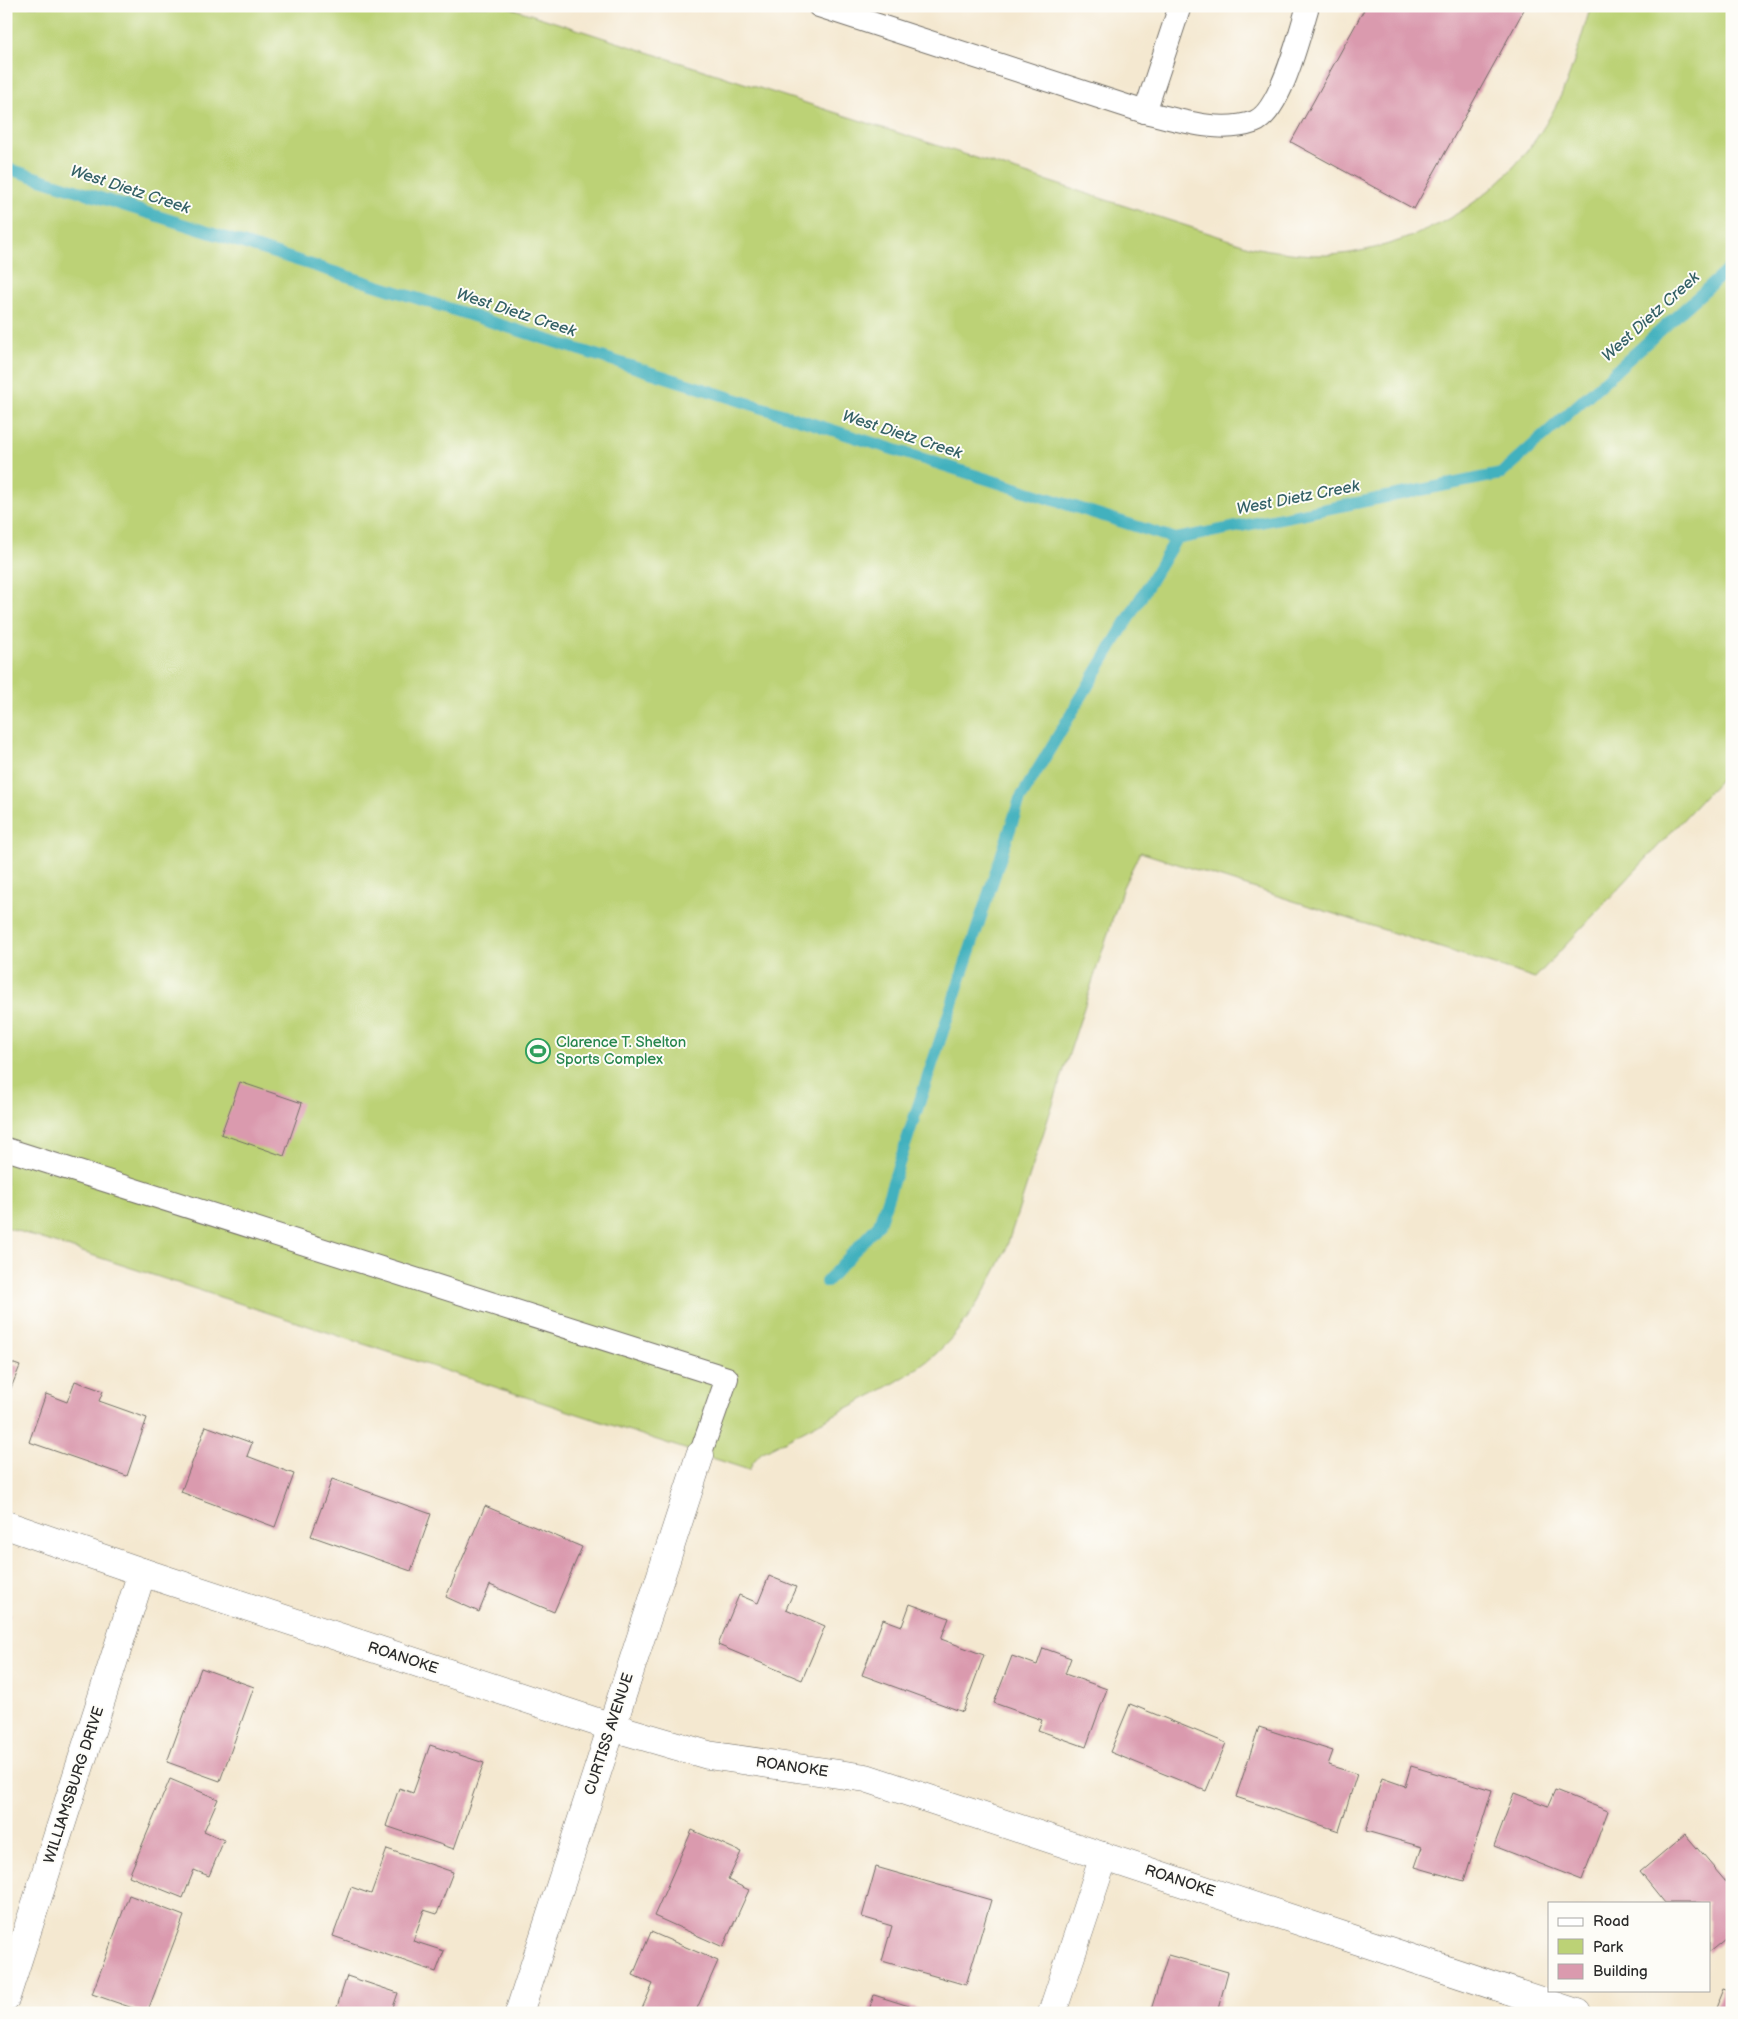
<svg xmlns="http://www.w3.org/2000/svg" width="1738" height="2019" font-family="'Balsamiq Sans',sans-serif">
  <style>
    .green { fill: #bcd276; stroke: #747e50 }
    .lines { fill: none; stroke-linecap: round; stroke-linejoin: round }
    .stream { stroke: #42b1be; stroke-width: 12 }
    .building { fill: #da9aae }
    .service-casing { stroke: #716d65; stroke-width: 24 }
    .minor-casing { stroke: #716d65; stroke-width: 29 }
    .service { stroke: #fff; stroke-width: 22 }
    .minor { stroke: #fff; stroke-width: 28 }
    .labels { text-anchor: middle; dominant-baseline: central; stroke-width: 4; stroke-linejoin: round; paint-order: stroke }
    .leisure-label { font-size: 15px; fill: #27864d; stroke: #fdfcf7; text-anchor: start }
    .street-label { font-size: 15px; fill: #2b2b2b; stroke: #fdfcf7 }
    .water-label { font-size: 16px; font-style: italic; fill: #346166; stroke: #fdfcf7 }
  </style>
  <rect width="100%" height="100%" fill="#fdfcf7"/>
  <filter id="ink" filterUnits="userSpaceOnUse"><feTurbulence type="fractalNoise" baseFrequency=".02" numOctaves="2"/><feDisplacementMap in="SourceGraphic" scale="10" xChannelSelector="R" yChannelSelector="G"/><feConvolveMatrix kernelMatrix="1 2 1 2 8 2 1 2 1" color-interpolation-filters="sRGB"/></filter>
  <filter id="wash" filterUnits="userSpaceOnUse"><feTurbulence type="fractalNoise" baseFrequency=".0096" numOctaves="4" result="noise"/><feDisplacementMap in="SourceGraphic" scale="20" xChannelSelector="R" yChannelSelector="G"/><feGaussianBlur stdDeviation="1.12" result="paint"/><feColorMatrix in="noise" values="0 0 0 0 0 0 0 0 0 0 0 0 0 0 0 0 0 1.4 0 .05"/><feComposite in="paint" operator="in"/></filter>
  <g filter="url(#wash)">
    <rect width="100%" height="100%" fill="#f4e8d0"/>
    <path class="green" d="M6,6H505L1252,247C1284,253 1318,258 1350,253C1446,237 1522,181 1562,93C1574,67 1582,34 1591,6H1732V767L1535,978L1140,852L1123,887L1005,1252C987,1289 967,1325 937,1353C912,1375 882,1390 853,1405C822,1421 792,1437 761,1453L753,1462L749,1470L6,1227Z"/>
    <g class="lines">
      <g class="stream">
        <polyline points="6,168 1176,539 1501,474 1732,266"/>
        <polyline points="826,1282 879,1224 1020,799 1176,539"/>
      </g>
    </g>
    <g id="blocks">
      <g class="building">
        <polygon points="1366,6 1526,6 1414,209 1291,142"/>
        <polygon points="240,1082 302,1103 284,1156 221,1134"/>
        <polygon points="6,1361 20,1366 6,1400"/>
        <polygon points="75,1381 103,1391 99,1401 147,1418 127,1476 29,1442 46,1394 67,1402"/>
        <polygon points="206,1426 252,1443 247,1456 294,1474 275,1527 181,1492"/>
        <polygon points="332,1479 431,1514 411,1571 311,1536"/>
        <polygon points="485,1506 582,1547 554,1612 490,1585 479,1612 446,1597"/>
        <polygon points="769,1576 796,1587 786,1609 825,1626 802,1680 718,1645 739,1595 758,1603"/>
        <polygon points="910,1604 949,1618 941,1639 984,1655 963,1712 862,1675 883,1619 902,1626"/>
        <polygon points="6,1613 10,1615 6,1625"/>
        <polygon points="1043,1648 1071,1658 1065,1674 1107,1689 1086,1747 1038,1730 1042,1720 994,1703 1012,1656 1037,1665"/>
        <polygon points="201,1668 254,1687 220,1781 167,1762"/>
        <polygon points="1130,1704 1226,1743 1206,1791 1110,1752"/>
        <polygon points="1259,1727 1333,1751 1328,1765 1357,1774 1339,1831 1236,1797"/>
        <polygon points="430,1745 484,1763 454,1849 386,1826 399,1788 413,1793"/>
        <polygon points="1411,1766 1492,1790 1464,1881 1415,1867 1422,1847 1366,1831 1382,1778 1405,1786"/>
        <polygon points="170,1779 218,1799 204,1831 224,1840 209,1876 194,1870 183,1898 129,1876"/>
        <polygon points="1555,1790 1608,1811 1582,1880 1494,1846 1514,1793 1548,1806"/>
        <polygon points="692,1830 741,1852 728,1880 749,1890 723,1947 654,1916"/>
        <polygon points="1685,1834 1732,1889 1732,1934 1709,1953 1709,1903 1665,1903 1640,1872"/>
        <polygon points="387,1849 453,1872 437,1914 424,1910 413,1941 444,1951 436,1972 333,1936 351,1887 371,1894"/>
        <polygon points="876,1867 991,1900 966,1985 882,1961 892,1926 862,1917"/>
        <polygon points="129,1895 184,1916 147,2013 92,1994"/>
        <polygon points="651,1932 718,1961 695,2013 640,2013 653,1984 633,1975"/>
        <polygon points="1168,1955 1228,1972 1217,2013 1150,2013"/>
        <polygon points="347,1976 398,1993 391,2013 335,2013"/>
        <polygon points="1723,1988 1732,1991 1732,2013 1713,2013"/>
        <polygon points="874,1995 928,2012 928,2013 868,2013"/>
      </g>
    </g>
  </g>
  <g filter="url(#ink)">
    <use href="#blocks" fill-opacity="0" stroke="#716d65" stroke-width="1"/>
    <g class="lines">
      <defs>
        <g id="service">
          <path d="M819,6L1145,112C1179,120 1220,134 1254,122C1281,112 1300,32 1308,6"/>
          <polyline points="1145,112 1180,6"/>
          <polyline points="6,1149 727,1378 700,1455"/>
        </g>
        <g id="minor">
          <polyline points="6,1525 142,1572 612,1727 708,1755 866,1778 1577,2013"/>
          <polyline points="6,1997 142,1572"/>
          <polyline points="519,2013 700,1455"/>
          <polyline points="1052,2013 1104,1856"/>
        </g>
      </defs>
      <use href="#service" class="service-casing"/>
      <use href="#minor" class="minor-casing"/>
      <use href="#service" class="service"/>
      <use href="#minor" class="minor"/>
    </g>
  </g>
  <defs>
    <symbol id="stadium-ring" viewBox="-11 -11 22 22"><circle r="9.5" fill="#fdfcf7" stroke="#2e9e5b" stroke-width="1.5"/><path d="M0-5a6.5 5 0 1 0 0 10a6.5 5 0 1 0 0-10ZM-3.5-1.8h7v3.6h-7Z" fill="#2e9e5b"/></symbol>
  </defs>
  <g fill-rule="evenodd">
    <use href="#stadium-ring" x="524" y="1037" width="28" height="28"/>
  </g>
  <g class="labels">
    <g class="leisure-label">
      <text x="556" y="1042">Clarence T. Shelton<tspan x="556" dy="17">Sports Complex</tspan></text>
    </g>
    <g class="street-label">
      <text transform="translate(403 1658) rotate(18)">ROANOKE</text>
      <text transform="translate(609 1734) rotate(-72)">CURTISS AVENUE</text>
      <text transform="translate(792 1767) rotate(8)">ROANOKE</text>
      <text transform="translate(74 1785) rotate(-72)">WILLIAMSBURG DRIVE</text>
      <text transform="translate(1180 1881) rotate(18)">ROANOKE</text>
    </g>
    <g class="water-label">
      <text transform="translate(130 190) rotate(18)">West Dietz Creek</text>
      <text transform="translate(516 313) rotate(18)">West Dietz Creek</text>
      <text transform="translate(1651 317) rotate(-42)">West Dietz Creek</text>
      <text transform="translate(902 435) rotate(18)">West Dietz Creek</text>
      <text transform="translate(1298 498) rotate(-11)">West Dietz Creek</text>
    </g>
  </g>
  <rect width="1738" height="2019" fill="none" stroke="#fdfcf7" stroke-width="25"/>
  <rect x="1548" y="1902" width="162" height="90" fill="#fdfcf7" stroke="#a9a8a5"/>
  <rect x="1558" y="1918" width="25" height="8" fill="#ffffff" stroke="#a9a8a5"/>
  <text x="1593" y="1926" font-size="15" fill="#2b2b2b">Road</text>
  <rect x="1558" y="1939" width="25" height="15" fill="#bcd276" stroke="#a9a8a5"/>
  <text x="1593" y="1952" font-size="15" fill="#2b2b2b">Park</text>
  <rect x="1558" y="1964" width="25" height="15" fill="#da9aae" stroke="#a9a8a5"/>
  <text x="1593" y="1976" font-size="15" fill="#2b2b2b">Building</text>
</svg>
